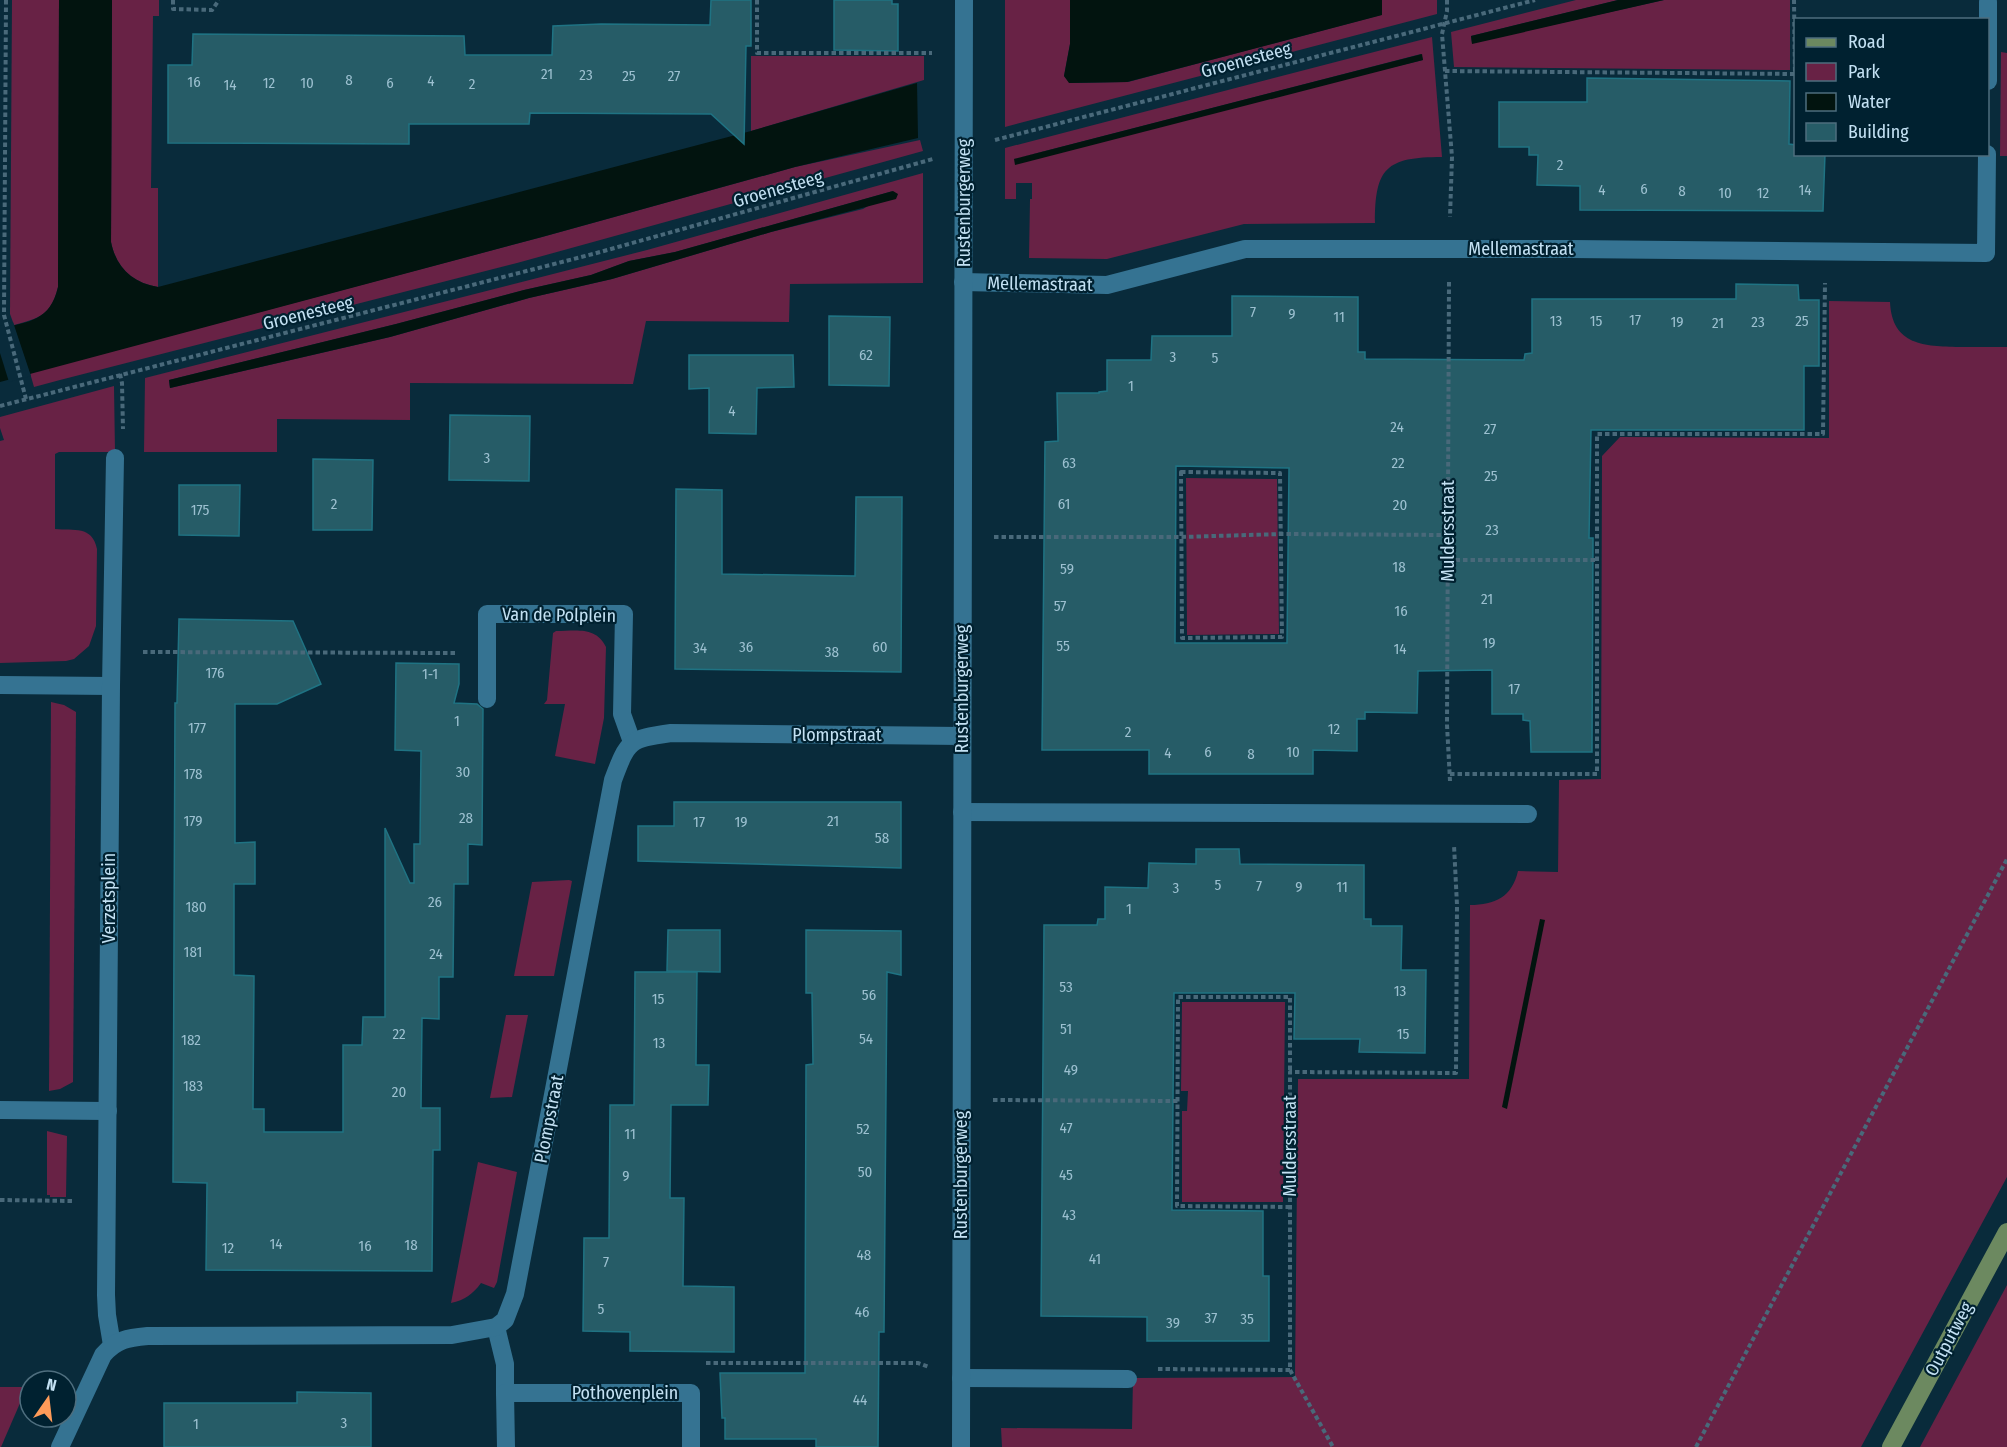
<svg xmlns="http://www.w3.org/2000/svg" width="2007" height="1447" font-family="'Fira Sans Condensed',sans-serif">
  <style>
    .green { fill: #682245; fill-rule: evenodd }
    .water { fill: #02140f }
    .pier { fill: #092b3b }
    .building { fill: #265c67; stroke: #1f7383; stroke-width: 1.5; fill-rule: evenodd }
    .lines { fill: none; stroke-linecap: round; stroke-linejoin: round }
    .path { stroke: #49697a; stroke-width: 4; stroke-dasharray: 4.5 3; stroke-linecap: butt }
    .minor { stroke: #357392; stroke-width: 18 }
    .tertiary { stroke: #357392; stroke-width: 18 }
    .primary { stroke: #6c8960; stroke-width: 18 }
    .labels { text-anchor: middle; dominant-baseline: central; stroke-width: 4.5; stroke-linejoin: round; paint-order: stroke }
    .number-label { font-size: 15px; fill: #9cc0d0 }
    .street-label { font-size: 18px; fill: #c3e1f3; stroke: #002130 }
  </style>
  <rect width="100%" height="100%" fill="#092b3b"/>
  <g class="green">
    <path d="M12,0H59L58,287C51,315 40,318 14,325L10,314Z"/>
    <path d="M112,0H159V16H153L151,188H158V287C132,283 116,267 111,242Z"/>
    <polygon points="1005,0 1070,0 1070,44 1064,76 1070,83 1128,82 1381,15 1382,0 1437,0 1437,14 1005,127"/>
    <polygon points="1576,0 1618,0 1471,36 1472,43 1664,0 1790,0 1790,70 1454,67 1451,32"/>
    <path d="M1432,37L1442,157C1386,157 1375,168 1375,223L1244,224L1107,259L1029,258L1030,199H1032V183H1016V199H1005V148ZM1421,54L1423,60L1014,159Z"/>
    <polygon points="2001,52 2007,53 2007,156 2000,156"/>
    <polygon points="751,56 924,56 924,80 751,131"/>
    <polygon points="920,140 923,151 517,263 60,380 34,387 30,373 542,237 795,167"/>
    <path d="M923,173V283L790,284L789,322L646,321L633,384L410,383V420L277,419V452H144L145,378L647,250ZM893,191L863,209L771,232L612,279L529,298L390,337L170,388L169,380L396,324L524,290L591,275L629,261L675,252Z"/>
    <path d="M1829,301L1890,302C1892,346 1925,346 1959,347C1975,347 1991,347 2007,347V1177L1861,1447H1002L1001,1428L1132,1429L1133,1378L1295,1377L1298,1079H1469L1470,905C1495,905 1512,897 1518,871L1558,872L1559,780L1601,779L1602,456L1620,437L1829,438Z"/>
    <path d="M114,386L115,452H59L55,454V529C74,531 92,525 97,549L96,626L89,646L74,659L66,661L0,663V441L4,440L0,428V417Z"/>
    <polygon points="1186,478 1277,479 1279,634 1187,635"/>
    <path d="M556,631C576,631 596,626 606,647L604,718L595,764L555,756L565,704H544L547,700L553,633Z"/>
    <polygon points="51,702 64,705 76,712 73,1082 60,1089 49,1091"/>
    <polygon points="569,880 572,881 554,976 514,976 532,882"/>
    <polygon points="1182,1002 1285,1002 1283,1202 1182,1202 1182,1111 1187,1111 1188,1091 1181,1091"/>
    <polygon points="506,1015 528,1015 512,1097 490,1098"/>
    <polygon points="47,1131 67,1136 66,1197 50,1197 50,1195 47,1195"/>
    <path d="M478,1162L517,1172L497,1282L494,1288L481,1283C473,1294 465,1300 451,1303Z"/>
    <polygon points="2007,1285 2007,1447 1920,1447"/>
    <polygon points="0,1387 27,1387 1,1447 0,1447"/>
  </g>
  <g class="water">
    <path d="M59,0H112L111,242C116,267 132,283 158,287L751,131L917,83L918,138L795,167L542,237L0,382V329C30,321 50,321 58,287Z"/>
    <polygon points="1070,0 1382,0 1382,15 1127,82 1069,83 1064,76 1070,44"/>
    <polygon points="1618,0 1664,0 1472,44 1471,36"/>
    <polygon points="1422,54 1423,60 1015,165 1014,159"/>
    <polygon points="893,191 898,194 896,199 771,232 612,279 529,298 390,337 170,388 169,380 396,324 524,290 591,275 629,261 675,252"/>
    <polygon points="1540,919 1545,920 1507,1109 1502,1107"/>
  </g>
  <polygon class="pier" points="13,322 31,376 9,382 0,353 0,326"/>
  <g class="building">
    <polygon points="711,0 751,0 751,46 746,46 744,144 711,114 530,113 529,124 409,124 409,144 168,143 168,65 192,65 193,34 464,36 465,55 552,55 553,26 601,24 710,25"/>
    <polygon points="834,0 892,0 892,4 898,4 898,51 834,50"/>
    <polygon points="1587,78 1790,81 1789,144 1796,145 1796,154 1825,154 1823,211 1580,210 1580,186 1537,185 1538,155 1529,155 1529,147 1499,147 1499,102 1587,102"/>
    <path d="M1736,284L1798,285L1799,300H1819V366H1804V430H1591L1589,538H1593L1592,752H1531L1530,721L1523,720V714H1492V670L1418,671L1417,713L1365,712V719H1357V751L1313,750V774H1149V750H1042L1045,442L1058,441L1057,393H1099V392L1107,391V360H1151L1152,336H1232V296L1358,297V352H1365V359L1524,360L1525,354L1532,353V299H1736ZM1176,466L1289,468L1287,643H1175Z"/>
    <polygon points="829,316 890,317 889,386 829,385"/>
    <polygon points="689,355 793,355 794,387 757,388 756,434 709,433 709,388 689,389"/>
    <polygon points="450,415 530,416 529,481 449,480"/>
    <polygon points="313,459 373,460 372,530 313,530"/>
    <polygon points="179,485 240,485 239,536 179,535"/>
    <polygon points="676,489 722,490 722,574 855,576 856,497 902,497 901,672 675,669"/>
    <polygon points="179,619 293,621 321,684 277,704 235,704 235,843 255,842 255,884 234,884 234,975 254,976 253,1109 264,1109 264,1132 343,1132 343,1045 362,1045 363,1017 385,1017 385,828 410,883 414,883 414,844 420,844 421,751 395,750 396,663 459,664 459,684 454,703 477,704 483,709 482,845 468,844 468,884 454,884 453,977 439,977 439,1019 422,1018 421,1108 440,1108 440,1150 433,1150 432,1271 206,1270 207,1183 173,1182 175,703 177,703"/>
    <polygon points="674,802 901,802 901,868 638,861 638,826 674,826"/>
    <polygon points="1196,849 1239,849 1240,864 1364,865 1364,919 1371,919 1371,926 1402,926 1401,970 1426,970 1425,1053 1359,1052 1360,1039 1294,1039 1295,993 1174,993 1172,1210 1263,1211 1263,1276 1269,1276 1269,1341 1147,1341 1147,1317 1041,1316 1044,925 1097,925 1098,919 1105,919 1105,887 1148,888 1149,863 1196,864"/>
    <polygon points="668,930 720,930 720,972 667,971"/>
    <polygon points="806,930 901,931 901,975 887,972 884,1332 879,1332 878,1447 816,1447 816,1439 725,1439 725,1418 722,1418 720,1373 805,1373 806,1065 813,1064 812,993 806,993"/>
    <polygon points="635,972 697,972 696,1065 709,1065 708,1105 671,1105 670,1198 684,1198 683,1286 734,1287 734,1352 630,1351 630,1332 583,1331 584,1238 609,1238 610,1105 634,1105"/>
    <polygon points="297,1392 371,1393 371,1447 164,1447 164,1403 297,1403"/>
  </g>
  <g class="lines">
    <g class="path">
      <polyline points="6,0 4,315 26,399"/>
      <polyline points="173,0 173,9 212,10 219,0"/>
      <polyline points="757,0 757,53 932,53"/>
      <polyline points="1447,0 1447,11 1442,34 1452,157 1450,217"/>
      <polyline points="1445,71 1795,74 1794,0"/>
      <polyline points="995,140 1535,0"/>
      <polyline points="1449,282 1447,725 1450,781"/>
      <polyline points="120,374 122,383 123,429"/>
      <polyline points="0,406 593,254 933,159"/>
      <polygon points="1181,472 1280,473 1282,637 1182,638"/>
      <polyline points="994,537 1181,537 1282,534 1448,535"/>
      <polyline points="1448,560 1597,560"/>
      <polyline points="143,652 456,653"/>
      <polyline points="1450,774 1597,774 1597,434 1823,434 1825,283"/>
      <polyline points="993,1100 1178,1101"/>
      <polyline points="0,1200 73,1201"/>
      <polyline points="1290,1207 1177,1206 1178,997 1290,997 1290,1072"/>
      <polyline points="706,1363 918,1363 929,1367"/>
      <polyline points="1158,1369 1290,1370 1290,1072 1456,1073 1457,905 1454,845"/>
      <polyline points="1290,1370 1333,1447"/>
      <polyline points="1696,1447 2007,859"/>
    </g>
    <g class="minor">
      <polyline points="1988,81 1988,2"/>
      <polyline points="963,282 1107,285 1245,249 1570,249 1986,253 1987,154"/>
      <polyline points="0,685 111,686"/>
      <polyline points="487,699 487,614 624,614 622,714 632,742"/>
      <polyline points="962,812 1528,814"/>
      <polyline points="0,1110 108,1111"/>
      <polyline points="496,1327 505,1364 505,1393"/>
      <polyline points="112,1345 107,1315 106,1295 111,686 115,458"/>
      <polyline points="961,1378 1128,1379"/>
      <path d="M60,1447L103,1355C117,1339 128,1338 148,1336L452,1335L496,1327L505,1320L515,1294L613,780C628,740 629,739 671,733L962,736"/>
      <polyline points="506,1447 505,1393 691,1393 691,1447"/>
    </g>
    <polyline class="tertiary" points="961,1447 964,0"/>
    <polyline class="primary" points="1891,1447 2007,1232"/>
  </g>
  <g class="labels">
    <g class="number-label">
      <text x="547" y="74">21</text>
      <text x="586" y="75">23</text>
      <text x="629" y="76">25</text>
      <text x="674" y="76">27</text>
      <text x="349" y="80">8</text>
      <text x="431" y="81">4</text>
      <text x="194" y="82">16</text>
      <text x="269" y="83">12</text>
      <text x="307" y="83">10</text>
      <text x="390" y="83">6</text>
      <text x="472" y="84">2</text>
      <text x="230" y="85">14</text>
      <text x="1560" y="165">2</text>
      <text x="1644" y="189">6</text>
      <text x="1602" y="190">4</text>
      <text x="1805" y="190">14</text>
      <text x="1682" y="191">8</text>
      <text x="1725" y="193">10</text>
      <text x="1763" y="193">12</text>
      <text x="1253" y="312">7</text>
      <text x="1292" y="314">9</text>
      <text x="1339" y="317">11</text>
      <text x="1635" y="320">17</text>
      <text x="1556" y="321">13</text>
      <text x="1596" y="321">15</text>
      <text x="1802" y="321">25</text>
      <text x="1677" y="322">19</text>
      <text x="1758" y="322">23</text>
      <text x="1718" y="323">21</text>
      <text x="866" y="355">62</text>
      <text x="1173" y="357">3</text>
      <text x="1215" y="358">5</text>
      <text x="1131" y="386">1</text>
      <text x="732" y="411">4</text>
      <text x="1397" y="427">24</text>
      <text x="1490" y="429">27</text>
      <text x="487" y="458">3</text>
      <text x="1069" y="463">63</text>
      <text x="1398" y="463">22</text>
      <text x="1491" y="476">25</text>
      <text x="334" y="504">2</text>
      <text x="1064" y="504">61</text>
      <text x="1400" y="505">20</text>
      <text x="200" y="510">175</text>
      <text x="1492" y="530">23</text>
      <text x="1399" y="567">18</text>
      <text x="1067" y="569">59</text>
      <text x="1487" y="599">21</text>
      <text x="1060" y="606">57</text>
      <text x="1401" y="611">16</text>
      <text x="1489" y="643">19</text>
      <text x="1063" y="646">55</text>
      <text x="746" y="647">36</text>
      <text x="880" y="647">60</text>
      <text x="700" y="648">34</text>
      <text x="1400" y="649">14</text>
      <text x="832" y="652">38</text>
      <text x="215" y="673">176</text>
      <text x="430" y="674">1-1</text>
      <text x="1514" y="689">17</text>
      <text x="457" y="721">1</text>
      <text x="197" y="728">177</text>
      <text x="1334" y="729">12</text>
      <text x="1128" y="732">2</text>
      <text x="1208" y="752">6</text>
      <text x="1293" y="752">10</text>
      <text x="1168" y="753">4</text>
      <text x="1251" y="754">8</text>
      <text x="463" y="772">30</text>
      <text x="193" y="774">178</text>
      <text x="466" y="818">28</text>
      <text x="193" y="821">179</text>
      <text x="833" y="821">21</text>
      <text x="699" y="822">17</text>
      <text x="741" y="822">19</text>
      <text x="882" y="838">58</text>
      <text x="1218" y="885">5</text>
      <text x="1259" y="886">7</text>
      <text x="1299" y="887">9</text>
      <text x="1342" y="887">11</text>
      <text x="1176" y="888">3</text>
      <text x="435" y="902">26</text>
      <text x="196" y="907">180</text>
      <text x="1129" y="909">1</text>
      <text x="193" y="952">181</text>
      <text x="436" y="954">24</text>
      <text x="1066" y="987">53</text>
      <text x="1400" y="991">13</text>
      <text x="869" y="995">56</text>
      <text x="658" y="999">15</text>
      <text x="1066" y="1029">51</text>
      <text x="399" y="1034">22</text>
      <text x="1403" y="1034">15</text>
      <text x="866" y="1039">54</text>
      <text x="191" y="1040">182</text>
      <text x="659" y="1043">13</text>
      <text x="1071" y="1070">49</text>
      <text x="193" y="1086">183</text>
      <text x="399" y="1092">20</text>
      <text x="1066" y="1128">47</text>
      <text x="863" y="1129">52</text>
      <text x="630" y="1134">11</text>
      <text x="865" y="1172">50</text>
      <text x="1066" y="1175">45</text>
      <text x="626" y="1176">9</text>
      <text x="1069" y="1215">43</text>
      <text x="276" y="1244">14</text>
      <text x="411" y="1245">18</text>
      <text x="365" y="1246">16</text>
      <text x="228" y="1248">12</text>
      <text x="864" y="1255">48</text>
      <text x="1095" y="1259">41</text>
      <text x="606" y="1262">7</text>
      <text x="601" y="1309">5</text>
      <text x="862" y="1312">46</text>
      <text x="1211" y="1318">37</text>
      <text x="1247" y="1319">35</text>
      <text x="1173" y="1323">39</text>
      <text x="860" y="1400">44</text>
      <text x="344" y="1423">3</text>
      <text x="196" y="1424">1</text>
    </g>
    <g class="street-label">
      <text transform="translate(1246 60) rotate(-15)">Groenesteeg</text>
      <text transform="translate(778 189) rotate(-16)">Groenesteeg</text>
      <text transform="translate(964 203) rotate(-90)">Rustenburgerweg</text>
      <text x="1521" y="249">Mellemastraat</text>
      <text transform="translate(1040 284) rotate(1)">Mellemastraat</text>
      <text transform="translate(308 313) rotate(-14)">Groenesteeg</text>
      <text transform="translate(1448 531) rotate(-90)">Muldersstraat</text>
      <text transform="translate(559 615) rotate(1)">Van de Polplein</text>
      <text transform="translate(962 689) rotate(-90)">Rustenburgerweg</text>
      <text x="837" y="735">Plompstraat</text>
      <text transform="translate(109 898) rotate(-90)">Verzetsplein</text>
      <text transform="translate(549 1119) rotate(-79)">Plompstraat</text>
      <text transform="translate(1290 1146) rotate(-90)">Muldersstraat</text>
      <text transform="translate(961 1175) rotate(-90)">Rustenburgerweg</text>
      <text transform="translate(1949 1339) rotate(-62)">Outputweg</text>
      <text x="625" y="1393">Pothovenplein</text>
    </g>
  </g>
  <rect x="1794" y="18" width="195" height="138" fill="#002130" stroke="#4e6e7e" stroke-width="1.5"/>
  <rect x="1806" y="38" width="30" height="9" fill="#6c8960" stroke="#4e6e7e" stroke-width="1.5"/>
  <text x="1848" y="48" font-size="18" fill="#c3e1f3">Road</text>
  <rect x="1806" y="63" width="30" height="18" fill="#682245" stroke="#4e6e7e" stroke-width="1.5"/>
  <text x="1848" y="78" font-size="18" fill="#c3e1f3">Park</text>
  <rect x="1806" y="93" width="30" height="18" fill="#02140f" stroke="#4e6e7e" stroke-width="1.5"/>
  <text x="1848" y="108" font-size="18" fill="#c3e1f3">Water</text>
  <rect x="1806" y="123" width="30" height="18" fill="#265c67" stroke="#4e6e7e" stroke-width="1.5"/>
  <text x="1848" y="138" font-size="18" fill="#c3e1f3">Building</text>
  <g transform="translate(48 1399) rotate(14)"><circle r="28" fill="#002130" stroke="#4e6e7e" stroke-width="1.5"/>
  <path d="M0-4.5L10 22L0 15L-10 22Z" fill="#fe9b59"/>
  <text y="-9" font-size="16" font-weight="bold" text-anchor="middle" fill="#c3e1f3">N</text>
  </g>
</svg>
